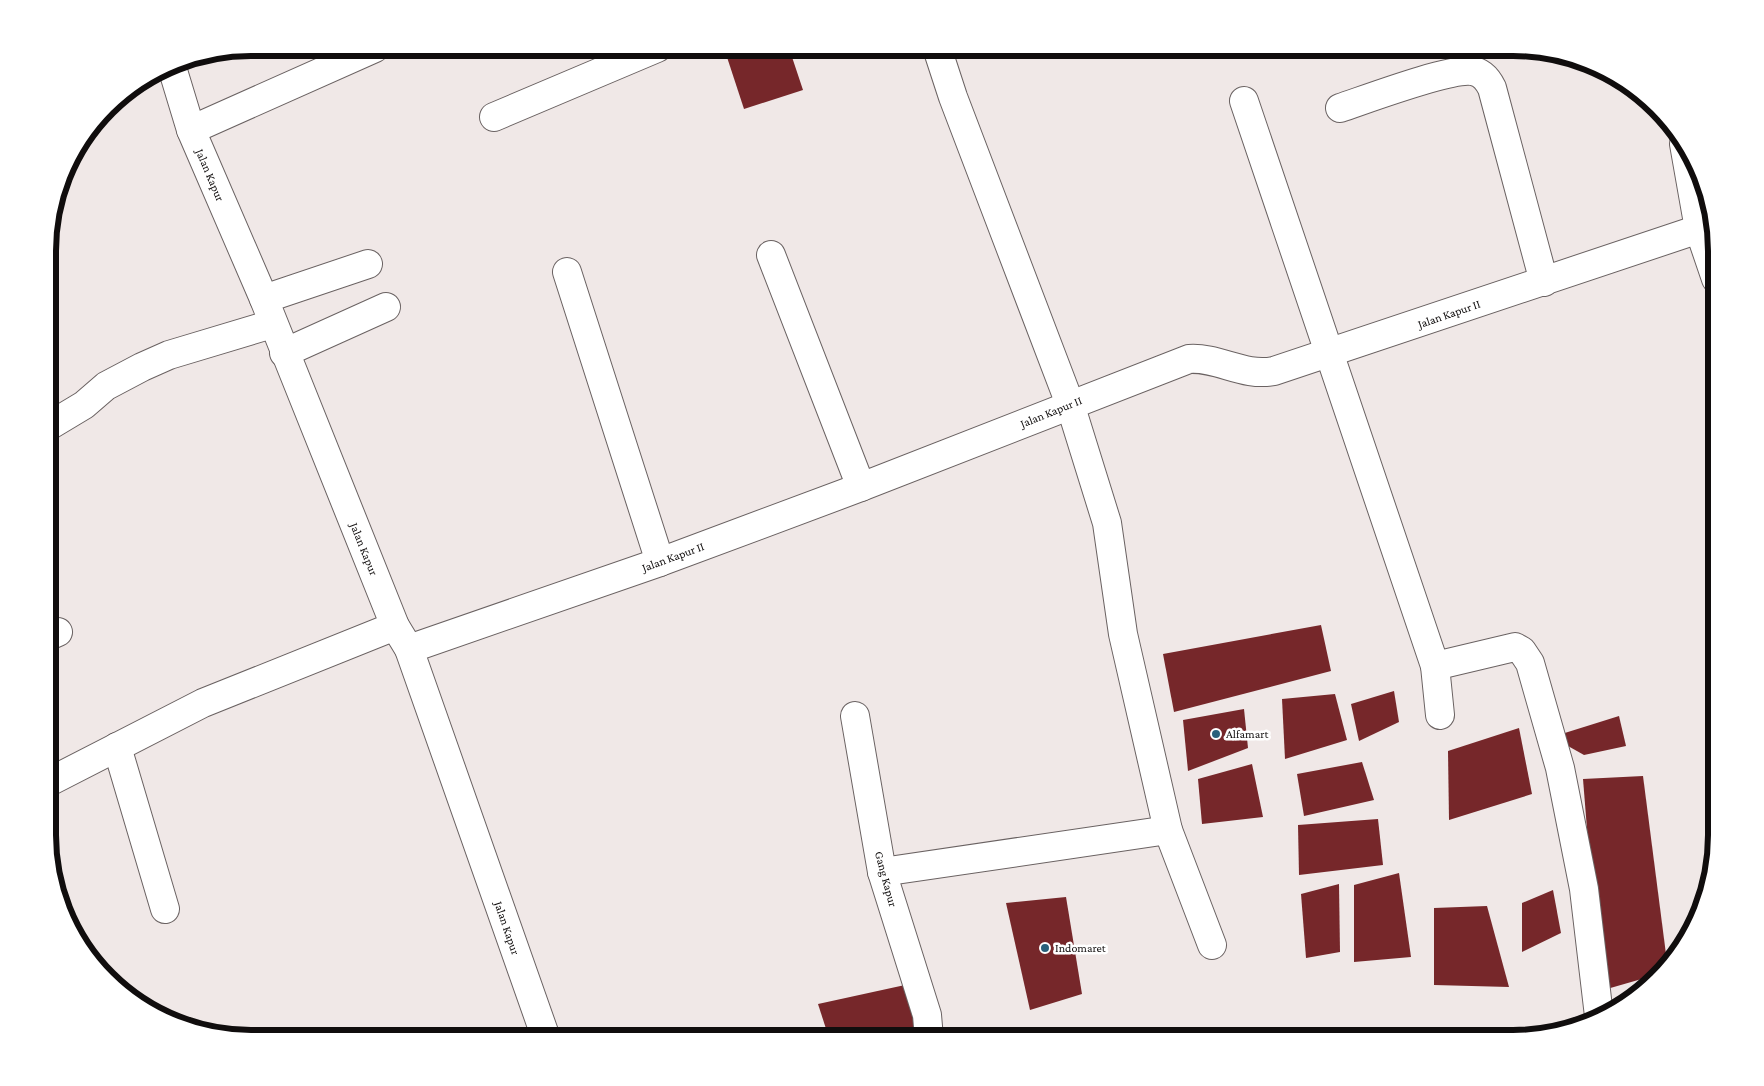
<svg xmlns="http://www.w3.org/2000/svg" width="1764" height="1086" font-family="'Crimson Pro',serif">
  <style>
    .building { fill: #76272a }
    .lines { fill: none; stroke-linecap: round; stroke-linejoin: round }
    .minor-casing { stroke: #6a6262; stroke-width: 30 }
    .minor { stroke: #fff; stroke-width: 28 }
    .poi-dot { fill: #29607b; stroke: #fff; stroke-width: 2 }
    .labels { text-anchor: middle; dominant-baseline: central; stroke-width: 5; stroke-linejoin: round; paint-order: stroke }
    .street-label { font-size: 12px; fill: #100d0d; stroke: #fff }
    .poi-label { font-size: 12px; fill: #100d0d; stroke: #fff; text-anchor: start }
    .rim { fill: none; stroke: #100d0d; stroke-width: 6 }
  </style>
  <rect width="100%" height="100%" fill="#f0e8e7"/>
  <g class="building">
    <polygon points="724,48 789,48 803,90 744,109"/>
    <polygon points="1321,625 1331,671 1174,712 1163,654"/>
    <polygon points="1394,691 1399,722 1359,741 1351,704"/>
    <polygon points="1335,694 1347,740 1285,759 1282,699"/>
    <polygon points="1244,709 1248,748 1188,771 1183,720"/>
    <polygon points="1619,716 1626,746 1584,755 1552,737"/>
    <polygon points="1519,728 1532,794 1449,820 1448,751"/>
    <polygon points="1362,762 1374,800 1304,816 1297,774"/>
    <polygon points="1252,764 1263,817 1202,824 1198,779"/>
    <polygon points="1643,776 1667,962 1652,976 1600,991 1583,779"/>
    <polygon points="1378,819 1383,865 1299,875 1298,825"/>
    <polygon points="1399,873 1411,957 1354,962 1354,885"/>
    <polygon points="1339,884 1340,952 1306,958 1301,894"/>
    <polygon points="1553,890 1561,933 1522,952 1522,903"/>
    <polygon points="1066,897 1082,994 1030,1010 1006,903"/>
    <polygon points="1487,906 1509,987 1434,985 1434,908"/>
    <polygon points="905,985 917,1028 883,1038 829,1038 818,1004"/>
  </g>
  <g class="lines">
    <defs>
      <g id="minor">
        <polyline points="937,48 953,97 1070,404 1107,523 1123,634 1168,830 1212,945"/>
        <polyline points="171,64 191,130 264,299 395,626 409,649 546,1038"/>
        <polyline points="1244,101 1435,666 1440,715"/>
        <path d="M1340,108C1367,99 1449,68 1472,71C1482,72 1488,80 1492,88L1544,282"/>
        <polyline points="494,117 657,48"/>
        <polyline points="191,130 375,48"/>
        <polyline points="1684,144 1699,229 1716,279"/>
        <polyline points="771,255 861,487"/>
        <polyline points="567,272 660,562"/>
        <polyline points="264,299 368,264"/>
        <polyline points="284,353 386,307"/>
        <polyline points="49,426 84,405 106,386 142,367 169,355 272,324"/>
        <polyline points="49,636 58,632"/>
        <path d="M409,649L660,562L861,487L1189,359C1219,357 1243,377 1274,371L1699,229"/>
        <polyline points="1435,666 1515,647 1522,651 1530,663 1560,768 1584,889 1599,1016"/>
        <polyline points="855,716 882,872 927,1015 929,1038"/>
        <polyline points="117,747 165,909"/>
        <polyline points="49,782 203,703 395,626"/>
        <polyline points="882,872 1168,830"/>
      </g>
    </defs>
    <use href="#minor" class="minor-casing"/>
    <use href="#minor" class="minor"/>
  </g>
  <g class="poi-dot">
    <circle cx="1216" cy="734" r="5"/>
    <circle cx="1045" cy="948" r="5"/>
  </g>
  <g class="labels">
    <g class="street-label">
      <text transform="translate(210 175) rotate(67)">Jalan Kapur</text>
      <text transform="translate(1449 314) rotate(-19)">Jalan Kapur II</text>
      <text transform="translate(1051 412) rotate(-22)">Jalan Kapur II</text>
      <text transform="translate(364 549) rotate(68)">Jalan Kapur</text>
      <text transform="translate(673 557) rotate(-20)">Jalan Kapur II</text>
      <text transform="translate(886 879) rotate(75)">Gang Kapur</text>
      <text transform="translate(507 928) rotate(71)">Jalan Kapur</text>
    </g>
    <g class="poi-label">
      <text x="1226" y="734">Alfamart</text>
      <text x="1055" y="948">Indomaret</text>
    </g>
  </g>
  <path d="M0 0H1764V1086H0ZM251 56H1513A195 195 0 0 1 1708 251V835A195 195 0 0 1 1513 1030H251A195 195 0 0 1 56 835V251A195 195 0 0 1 251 56Z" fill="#fff" fill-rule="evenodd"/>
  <path class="rim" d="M251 56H1513A195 195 0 0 1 1708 251V835A195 195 0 0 1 1513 1030H251A195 195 0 0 1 56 835V251A195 195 0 0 1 251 56Z"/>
</svg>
